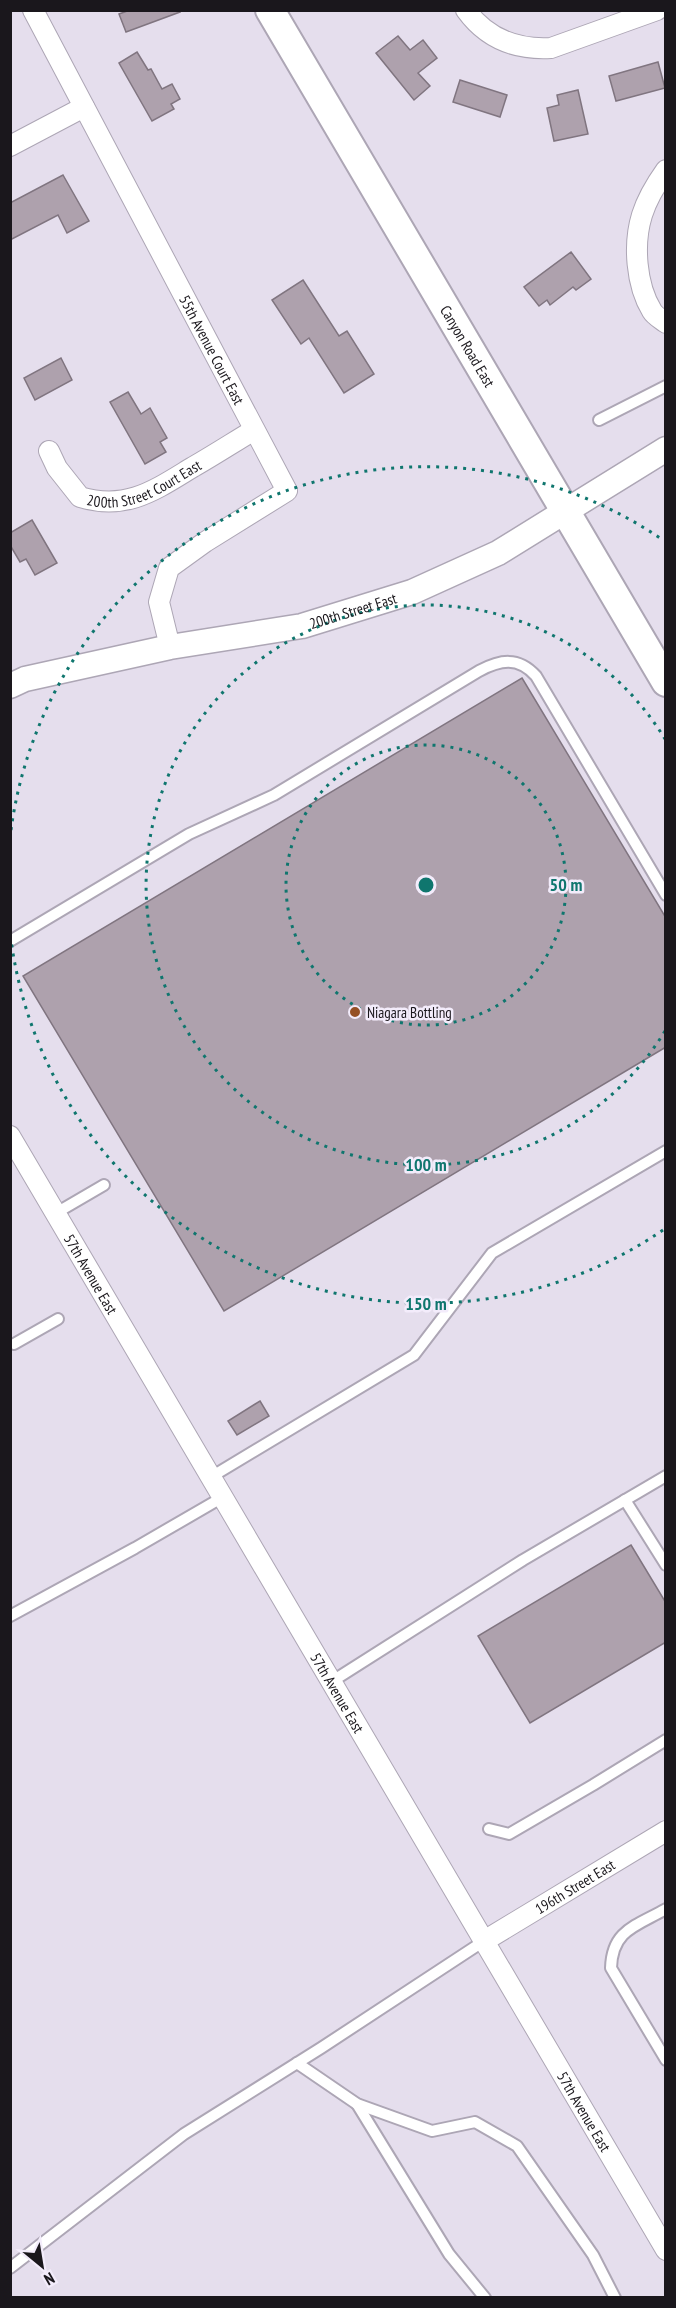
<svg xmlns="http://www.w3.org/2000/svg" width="676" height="2308" font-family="'PT Sans Narrow',sans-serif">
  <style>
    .building { fill: #aea1ad; stroke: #807580; stroke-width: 1.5 }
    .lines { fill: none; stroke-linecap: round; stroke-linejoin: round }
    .service-casing { stroke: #ada6b5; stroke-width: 14 }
    .minor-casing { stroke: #ada6b5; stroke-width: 22 }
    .tertiary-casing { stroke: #ada6b5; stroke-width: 27 }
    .secondary-casing { stroke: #ada6b5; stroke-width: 32 }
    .service { stroke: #fff; stroke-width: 10 }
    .minor { stroke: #fff; stroke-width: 20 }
    .tertiary { stroke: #fff; stroke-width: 24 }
    .secondary { stroke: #fff; stroke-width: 28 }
    .ring { fill: none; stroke: #0f766e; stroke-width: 3; stroke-dasharray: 3 6 }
    .poi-dot { fill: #955025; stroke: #f3ecfb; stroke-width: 2 }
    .labels { text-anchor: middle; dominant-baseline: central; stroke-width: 5; stroke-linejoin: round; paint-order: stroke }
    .street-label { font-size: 15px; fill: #1a171c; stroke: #f3ecfb }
    .poi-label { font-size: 15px; fill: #1a171c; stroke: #f3ecfb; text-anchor: start }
    .centre { fill: #0f766e; stroke: #f3ecfb; stroke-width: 3 }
    .ring-label { font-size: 18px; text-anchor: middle; font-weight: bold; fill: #0f766e; stroke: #f3ecfb; stroke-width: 5; stroke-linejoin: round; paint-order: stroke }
  </style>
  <rect width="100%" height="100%" fill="#e5deed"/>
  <g class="building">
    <polygon points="130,10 179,10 180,12 126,32 119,14"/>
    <polygon points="398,36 410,50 423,40 437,58 418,73 430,86 414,100 376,53"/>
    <polygon points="137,52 148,70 151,69 162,89 172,84 180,99 171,104 174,109 152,121 119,63"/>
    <polygon points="658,62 665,88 616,101 609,76"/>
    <polygon points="460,80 507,95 500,117 453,102"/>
    <polygon points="578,90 588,134 554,141 547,108 559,105 557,95"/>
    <polygon points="63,175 89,221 67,233 58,215 10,240 10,203"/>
    <polygon points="571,252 591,279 576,290 573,287 550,305 547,300 539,306 524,287"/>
    <polygon points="303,280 339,336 347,331 374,374 344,393 309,338 301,344 272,300"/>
    <polygon points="61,358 72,380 35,400 24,378"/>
    <polygon points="128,392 141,414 150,408 167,438 160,442 166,452 145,464 110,402"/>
    <polygon points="32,520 57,563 35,575 26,559 20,562 10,545 10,533"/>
    <polygon points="522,678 666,918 666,1047 224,1311 23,976"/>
    <polygon points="260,1401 269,1416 237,1435 228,1421"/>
    <polygon points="631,1545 666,1603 666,1642 530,1723 478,1636"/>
  </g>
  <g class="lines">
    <defs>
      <g id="service">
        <polyline points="599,420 666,386"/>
        <path d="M10,941L189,834L274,795L479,671C500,660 518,656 536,676L666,895"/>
        <polyline points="56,1213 104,1185"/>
        <polyline points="14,1344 58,1319"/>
        <polyline points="211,1477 414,1355 492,1253 666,1151"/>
        <polyline points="625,1500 666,1565"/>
        <polyline points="10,1616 135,1548 223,1497"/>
        <polyline points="331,1682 523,1560 666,1476"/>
        <polyline points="489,1829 509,1834 593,1785 666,1740"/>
        <path d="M666,1909C636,1926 612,1930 611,1968L666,2060"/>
        <polyline points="297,2063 357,2104 432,2131 475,2122 517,2146 593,2255 615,2298"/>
        <polyline points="357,2104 449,2254 485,2298"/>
        <polyline points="10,2268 184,2134 321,2048 484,1941"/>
      </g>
      <g id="minor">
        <path id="s1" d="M33,10L287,491L205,542L169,568L159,602L170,647"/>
        <path d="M466,10C487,39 516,50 551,48L657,10"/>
        <polyline points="10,146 84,107"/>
        <path d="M666,170C656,184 647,199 642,215C633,244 636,285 652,311C655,316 661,319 666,323"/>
        <path id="s2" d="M49,451L57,468L80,497C127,511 155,490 193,467C214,455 234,442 254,430"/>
        <path id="s3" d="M10,1136L666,2250"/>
        <path id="s4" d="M484,1941L666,1831"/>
      </g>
      <g id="tertiary">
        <path id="s5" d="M10,686L25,679L170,647L302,626L412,592L498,553L666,449"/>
      </g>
      <g id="secondary">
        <path id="s6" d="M270,10L666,682"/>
      </g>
    </defs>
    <use href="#service" class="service-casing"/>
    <use href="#minor" class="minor-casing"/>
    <use href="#tertiary" class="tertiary-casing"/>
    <use href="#secondary" class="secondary-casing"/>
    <use href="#service" class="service"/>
    <use href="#minor" class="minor"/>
    <use href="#tertiary" class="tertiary"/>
    <use href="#secondary" class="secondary"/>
  </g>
  <g class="ring">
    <circle cx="426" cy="885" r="140"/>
    <path d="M665 1031A280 280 0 1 1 665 739"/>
    <path d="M663 1230A419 419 0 0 1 11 940M11 830A419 419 0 0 1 663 540"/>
  </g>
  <circle class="poi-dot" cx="355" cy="1012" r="6"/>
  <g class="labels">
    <g class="street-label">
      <text stroke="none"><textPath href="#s6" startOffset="390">Canyon Road East</textPath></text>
      <text stroke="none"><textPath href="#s1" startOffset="384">55th Avenue Court East</textPath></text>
      <text stroke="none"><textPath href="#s2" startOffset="124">200th Street Court East</textPath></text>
      <text stroke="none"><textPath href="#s5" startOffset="352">200th Street East</textPath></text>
      <text stroke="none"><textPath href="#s3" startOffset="160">57th Avenue East</textPath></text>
      <text stroke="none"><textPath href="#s3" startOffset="646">57th Avenue East</textPath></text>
      <text stroke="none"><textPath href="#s4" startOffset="106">196th Street East</textPath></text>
      <text stroke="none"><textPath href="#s3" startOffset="1132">57th Avenue East</textPath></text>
    </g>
    <g class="poi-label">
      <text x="367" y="1012">Niagara Bottling</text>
    </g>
  </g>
  <circle cx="426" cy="885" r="9" class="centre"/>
  <g class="ring-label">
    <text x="566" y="891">50 m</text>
    <text x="426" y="1171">100 m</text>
    <text x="426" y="1310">150 m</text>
  </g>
  <rect width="676" height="2308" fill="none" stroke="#1a171c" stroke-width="24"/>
  <g transform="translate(42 2266) rotate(150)" stroke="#f3ecfb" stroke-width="4.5" paint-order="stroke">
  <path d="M0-4.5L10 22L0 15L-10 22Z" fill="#1a171c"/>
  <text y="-9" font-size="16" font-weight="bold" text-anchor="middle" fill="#1a171c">N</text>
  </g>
</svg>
